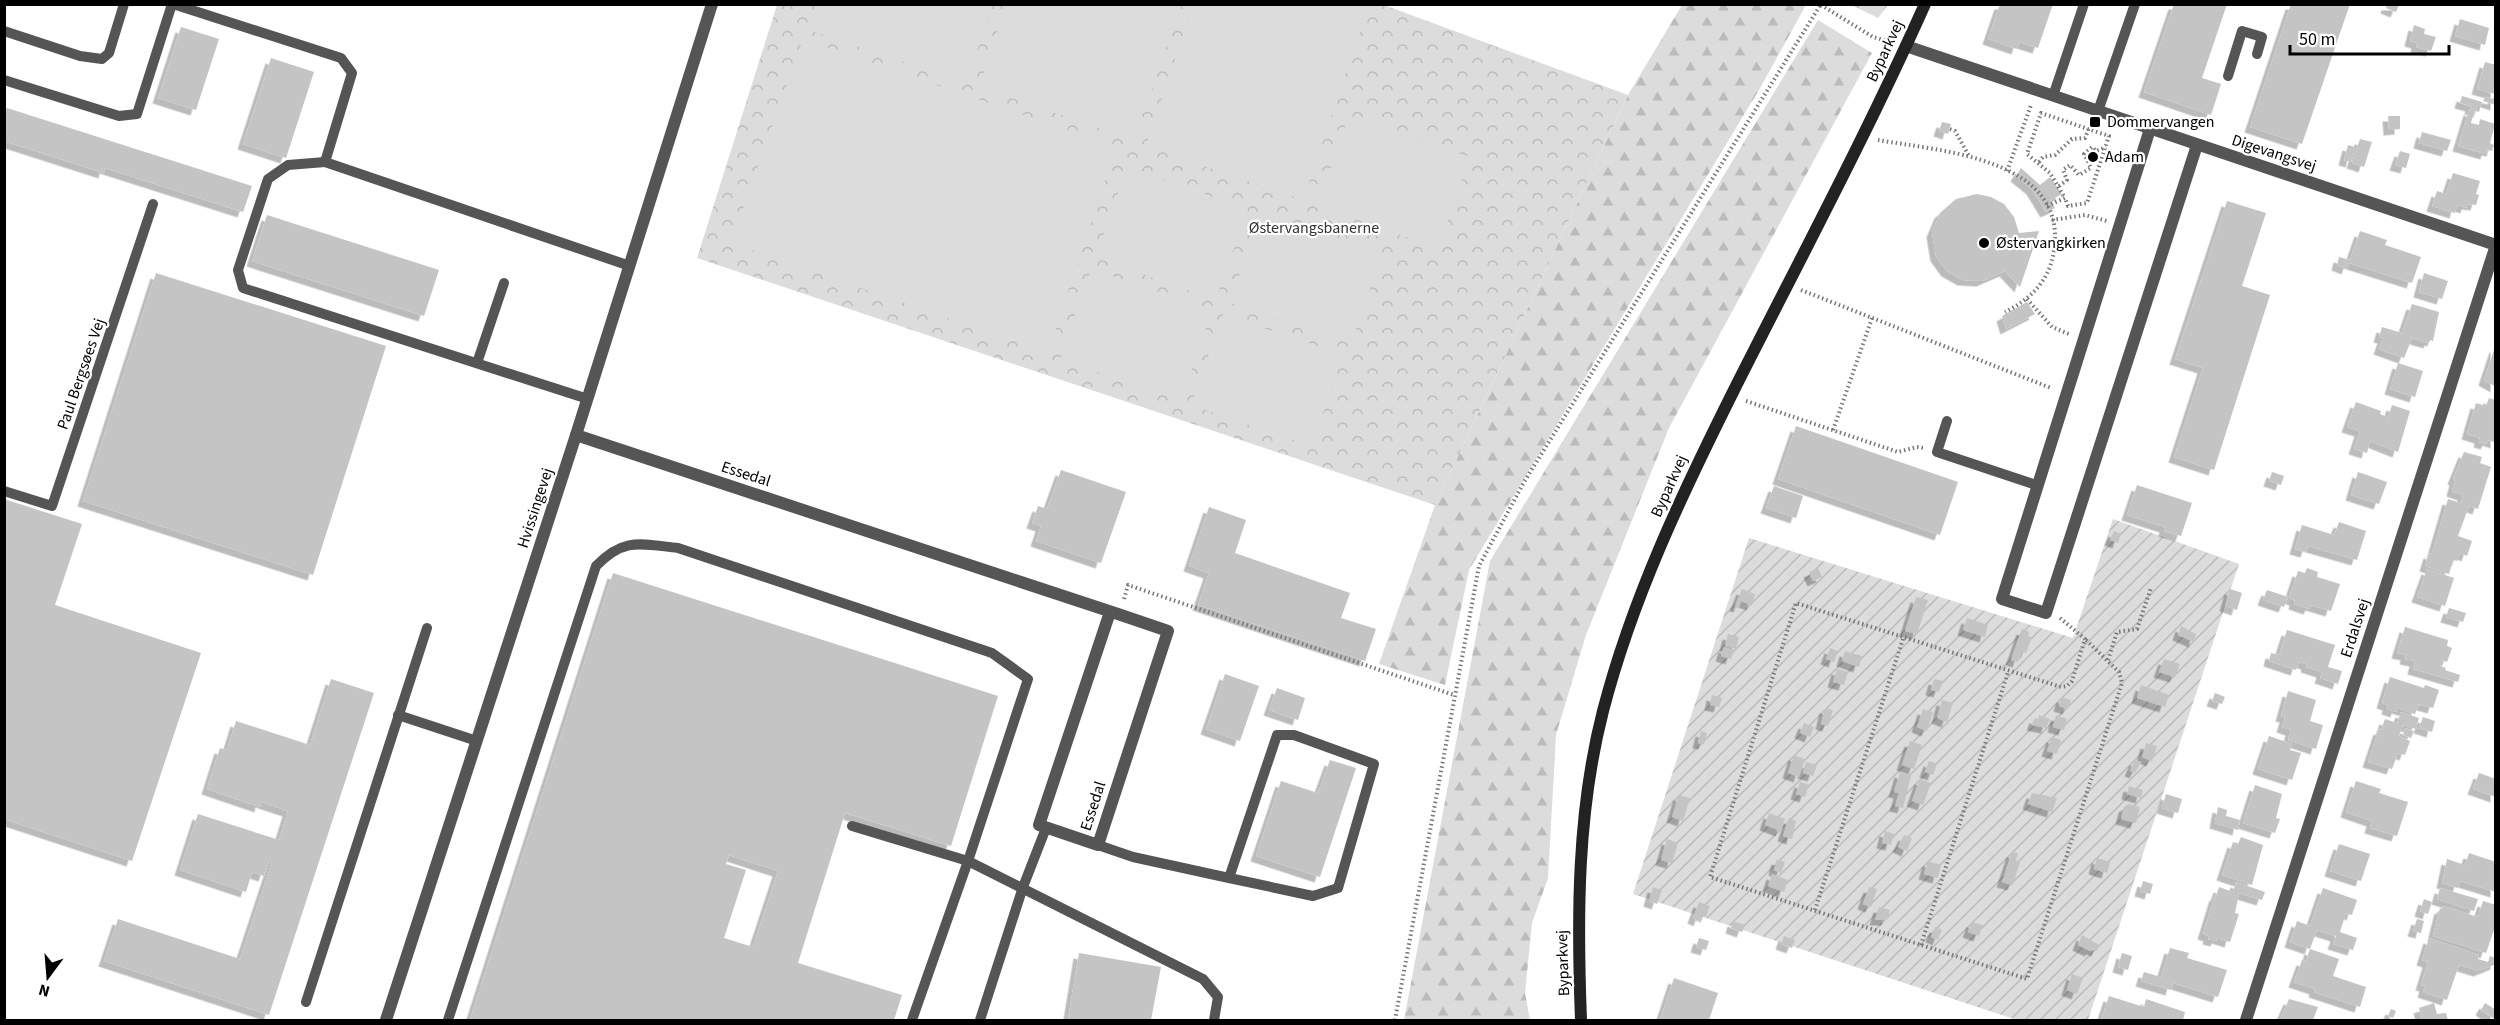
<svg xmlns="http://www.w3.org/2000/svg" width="2500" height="1025" font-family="'Source Sans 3',sans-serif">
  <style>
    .forest { fill: url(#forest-firs) }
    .park { fill: url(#park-crowns) }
    .garden { fill: url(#garden-furrows) }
    .pitch { fill: #dcdcdc }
    .building { fill: #c4c4c4; fill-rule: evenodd; filter: url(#shadow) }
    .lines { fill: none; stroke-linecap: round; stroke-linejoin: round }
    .path { stroke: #777; stroke-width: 4; stroke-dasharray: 1.5 3; stroke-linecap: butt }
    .lane { stroke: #555; stroke-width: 10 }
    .street { stroke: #555; stroke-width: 12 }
    .secondary { stroke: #222; stroke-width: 12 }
    .poi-dot { fill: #000; stroke: #fff; stroke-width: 2 }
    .labels { text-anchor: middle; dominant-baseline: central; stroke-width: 4.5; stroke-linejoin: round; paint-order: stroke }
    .street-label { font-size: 16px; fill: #000; stroke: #fff }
    .poi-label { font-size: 16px; fill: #000; stroke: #fff; text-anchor: start }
    .park-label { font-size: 16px; fill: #333; stroke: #fff }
  </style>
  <defs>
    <pattern id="forest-firs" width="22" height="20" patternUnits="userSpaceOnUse" patternTransform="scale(1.5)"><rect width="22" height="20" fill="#dcdcdc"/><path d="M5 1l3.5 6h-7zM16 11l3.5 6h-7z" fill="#bbb"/></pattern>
    <pattern id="park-crowns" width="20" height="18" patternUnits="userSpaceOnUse" patternTransform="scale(1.5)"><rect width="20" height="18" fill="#dcdcdc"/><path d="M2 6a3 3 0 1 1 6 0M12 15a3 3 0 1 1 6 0" fill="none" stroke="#bbb"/></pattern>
    <pattern id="garden-furrows" width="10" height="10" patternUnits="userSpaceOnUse" patternTransform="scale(1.5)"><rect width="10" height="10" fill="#dcdcdc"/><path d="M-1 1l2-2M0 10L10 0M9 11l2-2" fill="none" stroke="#bbb"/></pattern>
    <filter id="shadow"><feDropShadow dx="-5.5" dy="5.5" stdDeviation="0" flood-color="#0004"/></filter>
  </defs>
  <rect width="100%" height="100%" fill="#fff"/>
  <g class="forest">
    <polygon points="1682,5 1806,5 1759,90 1469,570 1445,685 1379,664 1435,505 1628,95"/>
    <polygon points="1852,5 1888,5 1878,18"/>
    <polygon points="1818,20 1872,53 1669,428 1586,635 1556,735 1548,878 1532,923 1525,993 1530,1020 1404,1020 1490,561"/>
  </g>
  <polygon class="park" points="777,5 1384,5 1628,95 1435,505 697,258"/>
  <polygon class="garden" points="2113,519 2239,564 2088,1020 2017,1020 1633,894 1749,538 2073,638"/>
  <g class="pitch">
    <polygon points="817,5 817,4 993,5 966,83 808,30"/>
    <polygon points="1006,5 1181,5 1134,140 979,87"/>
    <polygon points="1193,5 1369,5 1303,200 1146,146"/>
    <polygon points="803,39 1116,147 1048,353 731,243"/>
    <polygon points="1349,115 1470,157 1438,248 1318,206"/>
    <polygon points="1127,167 1248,209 1216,300 1096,258"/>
    <polygon points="1261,212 1382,254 1351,344 1230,303"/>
    <polygon points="1091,269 1212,310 1181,401 1060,359"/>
    <polygon points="1223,314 1343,355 1312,446 1191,405"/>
  </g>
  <g class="building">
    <polygon points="2000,4 2053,4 2038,48 2019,42 2017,49 1988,39"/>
    <polygon points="2174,4 2227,4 2202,78 2221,84 2211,115 2144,92"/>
    <polygon points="2291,4 2350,4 2302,144 2250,127"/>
    <polygon points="2387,5 2399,5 2396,12 2386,8"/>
    <polygon points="2460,19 2489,28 2485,45 2455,36"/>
    <polygon points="2414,25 2425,29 2424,34 2436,37 2431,51 2416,47 2417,43 2410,41"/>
    <polygon points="181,27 219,39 196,110 158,98"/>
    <polygon points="271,58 314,72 286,158 243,144"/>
    <polygon points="2485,62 2496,65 2496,105 2483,101 2485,97 2493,99 2495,94 2477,89"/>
    <polygon points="2462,96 2482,102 2479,112 2470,109 2471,106 2460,103"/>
    <polygon points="7,108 252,186 243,212 105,168 104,173 4,141 4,112"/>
    <polygon points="2469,110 2474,112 2471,123 2479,125 2480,119 2495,124 2490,143 2494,145 2492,151 2487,150 2486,154 2458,146"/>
    <polygon points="2388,116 2400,116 2400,129 2389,130"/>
    <polygon points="1942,122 1951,124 1948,134 1939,131"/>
    <polygon points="2422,132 2451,140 2447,151 2419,143"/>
    <polygon points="2360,139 2372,142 2364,167 2352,163"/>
    <polygon points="2348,145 2355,147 2351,162 2344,160"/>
    <polygon points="2400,151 2410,154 2406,168 2395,165"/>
    <polygon points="2021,168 2040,185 2050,177 2062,194 2051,200 2055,208 2046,212 2032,189 2016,176"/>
    <polygon points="2453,173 2480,181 2476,194 2479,195 2476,205 2467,204 2466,208 2457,205 2455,213 2432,206 2437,191 2446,194"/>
    <polygon points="1977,194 1991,197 2004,204 2014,217 2019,233 2039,231 2020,287 2005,271 1982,281 1963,280 1947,271 1936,256 1932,232 1940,213 1956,199"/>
    <polygon points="2227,201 2266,213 2242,286 2270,295 2214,470 2174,457 2203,368 2175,359"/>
    <polygon points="267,215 439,270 424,316 252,261"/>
    <polygon points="2360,231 2387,240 2385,245 2421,257 2412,283 2349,263 2347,269 2337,265 2339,257 2350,260"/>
    <polygon points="156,273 386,346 313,575 83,501"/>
    <polygon points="2424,273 2448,281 2442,299 2419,292"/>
    <polygon points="2027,302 2035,314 2006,329 2002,316"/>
    <polygon points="2412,304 2439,312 2433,341 2430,340 2429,343 2412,338 2404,358 2379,349 2383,338 2379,337 2382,327 2402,333"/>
    <polygon points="2495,347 2496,347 2496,387 2484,380"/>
    <polygon points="2398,363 2423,371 2415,397 2390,389"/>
    <polygon points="2489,398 2496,400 2496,443 2488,440 2486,444 2479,442 2480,438 2467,434 2476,403 2486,406"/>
    <polygon points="2356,402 2381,411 2380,414 2388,417 2392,405 2410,411 2398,452 2370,441 2367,453 2354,449 2360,431 2347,427"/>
    <polygon points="1796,426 1958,482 1940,535 1778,479"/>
    <polygon points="2464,452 2482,457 2480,463 2491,467 2478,509 2469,506 2458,536 2472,541 2467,556 2460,553 2457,561 2453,560 2449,574 2425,566 2429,553 2432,554 2448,499 2461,503 2463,495 2452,491 2455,480 2453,479"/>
    <polygon points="1061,470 1126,492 1101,563 1036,541 1041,526 1032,523 1038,506 1047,509"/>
    <polygon points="2272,472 2284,476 2281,485 2269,481"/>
    <polygon points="2358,472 2387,482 2379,504 2351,495"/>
    <polygon points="2137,485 2192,503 2181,536 2164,531 2165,527 2127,515"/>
    <polygon points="1774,486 1803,496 1796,518 1766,508"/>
    <polygon points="4,499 82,524 55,605 201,653 132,861 4,819"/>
    <polygon points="1209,507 1246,520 1235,553 1350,593 1341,618 1376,629 1365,661 1198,605 1209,573 1189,566"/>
    <polygon points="2339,522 2366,531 2357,560 2308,546 2306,552 2295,549 2302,525 2334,535"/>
    <polygon points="2114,531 2121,534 2118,543 2110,540"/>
    <polygon points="1818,568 1822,577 1813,581 1809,572"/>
    <polygon points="2307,568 2318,572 2317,577 2340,584 2331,611 2311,605 2309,609 2294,604 2295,600 2289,598 2298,571 2305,573"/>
    <polygon points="2427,569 2454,578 2445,606 2417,597"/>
    <path d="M613,573L998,696L951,846L845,813L798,963L902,995L894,1020H470ZM729,855L778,871L753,947L724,938L746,870L726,864Z"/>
    <polygon points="1742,589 1755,594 1752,605 1741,601 1739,607 1735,606"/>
    <polygon points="2230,589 2242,593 2237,610 2225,606"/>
    <polygon points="2267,590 2288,597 2284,607 2263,600"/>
    <polygon points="1916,597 1928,600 1917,634 1905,631"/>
    <polygon points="2449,608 2466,613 2463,622 2446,617"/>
    <polygon points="1967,618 1988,625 1985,637 1963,630"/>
    <polygon points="2181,626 2196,634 2194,642 2178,635"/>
    <polygon points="2405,627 2448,640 2447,646 2452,648 2447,662 2442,660 2440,666 2446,668 2445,670 2460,675 2458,682 2413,669 2415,661 2405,659 2406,655 2397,653"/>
    <polygon points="2022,629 2029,632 2028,636 2032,637 2026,653 2022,651 2018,662 2011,660"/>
    <polygon points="2287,630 2335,645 2328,667 2342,671 2338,684 2320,678 2322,672 2306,667 2307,664 2299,662 2296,670 2269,661 2271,653 2279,655"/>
    <polygon points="1728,634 1739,637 1736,649 1725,646"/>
    <polygon points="1724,647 1734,650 1731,659 1721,656"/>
    <polygon points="1830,648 1838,651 1834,662 1826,659"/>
    <polygon points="1845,651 1862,656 1859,667 1842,661"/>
    <polygon points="2164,659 2180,664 2175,677 2159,672"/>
    <polygon points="1837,669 1848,672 1844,685 1833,682"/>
    <polygon points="1225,674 1259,686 1240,741 1206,729"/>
    <polygon points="2390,677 2424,688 2425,685 2439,690 2433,708 2419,704 2415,714 2397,708 2396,712 2387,709 2388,705 2382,703"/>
    <polygon points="331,679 374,693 269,1015 104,961 118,919 240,959 272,862 269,861 264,876 252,872 246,892 180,870 198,814 279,840 288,811 261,802 260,807 207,789 220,748 227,750 236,721 310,745"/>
    <polygon points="1934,679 1943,681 1939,692 1931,690"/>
    <polygon points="2141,685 2169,695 2165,707 2137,698"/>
    <polygon points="1277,688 1305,698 1298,720 1269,710"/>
    <polygon points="2288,691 2316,700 2310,721 2323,725 2316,749 2288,740 2291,730 2282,727 2285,717 2281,716"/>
    <polygon points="2215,693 2225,697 2222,704 2212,701"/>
    <polygon points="1712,695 1722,698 1719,707 1710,705"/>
    <polygon points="2062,697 2071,700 2068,709 2059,706"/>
    <polygon points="1942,700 1953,703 1947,722 1937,718"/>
    <polygon points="1825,708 1833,710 1828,726 1821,724"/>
    <polygon points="1923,709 1933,712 1927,731 1917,727"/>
    <polygon points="2401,712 2419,718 2416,729 2403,725 2399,736 2410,741 2405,755 2398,753 2392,769 2368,762 2379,729 2381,730 2385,719 2397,723"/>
    <polygon points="2039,715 2050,719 2046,728 2032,725 2035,718 2038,719"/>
    <polygon points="2056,715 2067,719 2064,730 2053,727"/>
    <polygon points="2423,717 2435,721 2432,732 2419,728"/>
    <polygon points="1804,723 1814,727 1810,737 1800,733"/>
    <polygon points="2405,728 2414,731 2411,738 2403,735"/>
    <polygon points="1701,731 1707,733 1704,744 1698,743"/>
    <polygon points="2269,736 2292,744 2290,750 2301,753 2292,780 2258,769"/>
    <polygon points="2052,737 2061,740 2057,754 2047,751"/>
    <polygon points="1910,741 1922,745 1914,769 1902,765"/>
    <polygon points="2146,743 2157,746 2152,761 2142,757"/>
    <polygon points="1794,755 1805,759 1799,777 1788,773"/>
    <polygon points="1330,760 1356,768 1320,877 1256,856 1281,781 1318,793"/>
    <polygon points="2135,760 2141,762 2135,773 2130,771"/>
    <polygon points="1929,761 1937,764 1933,775 1925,772"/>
    <polygon points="1806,762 1817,765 1813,776 1803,773"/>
    <polygon points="1900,772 1911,776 1903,808 1895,806 1899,793 1894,792"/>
    <polygon points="2479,773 2496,779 2496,797 2473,789"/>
    <polygon points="1920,779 1931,783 1923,805 1912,801"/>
    <polygon points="2356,781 2381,789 2379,793 2408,802 2397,836 2370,828 2372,821 2346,812"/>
    <polygon points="1800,782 1809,785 1805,797 1796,794"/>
    <polygon points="2255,785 2282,794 2276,818 2280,819 2275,833 2243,823"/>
    <polygon points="2129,786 2143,790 2141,798 2127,794"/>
    <polygon points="2032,793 2057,798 2052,812 2028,804"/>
    <polygon points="2166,794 2182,799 2178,813 2162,808"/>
    <polygon points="1679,795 1690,798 1683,821 1672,817"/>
    <polygon points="2129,804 2140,807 2136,823 2121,819 2124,807"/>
    <polygon points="2218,807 2227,810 2226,816 2240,820 2238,830 2215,823"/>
    <polygon points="1769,813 1785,819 1781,831 1765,825"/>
    <polygon points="1789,818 1796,821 1792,839 1783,836"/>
    <polygon points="1885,831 1894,834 1891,845 1882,843"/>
    <polygon points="1904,835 1912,838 1907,851 1898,847"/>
    <polygon points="2241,837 2263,845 2252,885 2222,875 2233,842 2238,844"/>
    <polygon points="1667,839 1678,843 1672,863 1661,860"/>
    <polygon points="2339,844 2370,854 2361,881 2330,871"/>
    <polygon points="2012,852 2018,853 2016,861 2020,862 2013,885 2002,882"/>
    <polygon points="2469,853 2496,862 2496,892 2460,881 2458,888 2442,883 2447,859 2465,865"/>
    <polygon points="2097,858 2110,862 2107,873 2094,869"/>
    <polygon points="1777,859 1785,862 1781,873 1774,870"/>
    <polygon points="1928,861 1941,865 1938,878 1924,874"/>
    <polygon points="1772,874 1788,880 1784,892 1768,886"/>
    <polygon points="2143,881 2153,884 2150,894 2140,891"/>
    <polygon points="2236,882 2265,892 2262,900 2239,893 2235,913 2239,914 2230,942 2217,938 2216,941 2208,939 2209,936 2203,934 2215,895 2216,896 2219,887 2233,892"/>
    <polygon points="1653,887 1662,890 1657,904 1649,901"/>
    <polygon points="1869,887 1877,889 1871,907 1863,904"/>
    <polygon points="2323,888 2357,900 2352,915 2346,913 2340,932 2357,938 2353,950 2333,944 2336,936 2317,930 2310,949 2290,942 2297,921 2310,926"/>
    <polygon points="2440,888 2478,899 2474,911 2437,899"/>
    <polygon points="2424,899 2432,902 2428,914 2420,911"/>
    <polygon points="2483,901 2496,905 2496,924 2486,953 2433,936 2440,908 2442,909 2443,906 2478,917"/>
    <polygon points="1699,902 1710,906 1706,917 1701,915 1699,921 1693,918"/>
    <polygon points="1879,907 1890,910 1887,920 1875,920"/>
    <polygon points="2417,919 2424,921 2421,933 2413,931"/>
    <polygon points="1733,921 1745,925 1742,932 1731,928"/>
    <polygon points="1972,922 1983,925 1979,936 1968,932"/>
    <polygon points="1935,927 1942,930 1938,940 1931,937"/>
    <polygon points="2082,935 2099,945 2097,951 2092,949 2090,951 2078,945"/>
    <polygon points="1784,936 1795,940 1792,948 1781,944"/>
    <polygon points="1699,938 1709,941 1706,950 1696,947"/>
    <polygon points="2429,938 2479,955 2478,959 2488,962 2490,956 2496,958 2496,964 2479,971 2459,965 2447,1000 2423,992 2425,986 2421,985 2428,962 2422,960"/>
    <polygon points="2170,948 2189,953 2187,958 2227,970 2218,997 2173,983 2171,990 2141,981 2144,972 2161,977"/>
    <polygon points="2310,949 2339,959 2333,976 2366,987 2360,1007 2314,992 2315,989 2294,982 2302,960 2306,961"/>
    <polygon points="1079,953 1161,967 1151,1020 1068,1020"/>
    <polygon points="2122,953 2132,956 2128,970 2118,967"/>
    <polygon points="2072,974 2083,978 2077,994 2067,990"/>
    <polygon points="1674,978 1718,993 1709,1020 1660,1020"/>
    <polygon points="2109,996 2144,1007 2146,999 2185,1012 2183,1020 2101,1020"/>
    <polygon points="2289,999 2318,1007 2313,1020 2280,1020"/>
    <polygon points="2434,1003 2437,1014 2446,1013 2448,1020 2418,1020 2422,1019 2419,1008"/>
    <polygon points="2485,1003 2496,1010 2496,1020 2481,1010"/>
    <polygon points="2391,1009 2396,1011 2393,1018 2388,1016"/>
  </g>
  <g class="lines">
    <g class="path">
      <polyline points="1821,5 1873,37 1891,42"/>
      <polyline points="1950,129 1955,131 1969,156"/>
      <path d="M1878,140C1940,151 2068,158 2054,250C2050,280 2031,299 2005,312"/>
      <polyline points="2039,162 2043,157 2055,155 2072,139 2085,138 2089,128"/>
      <polyline points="2007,171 2031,105"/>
      <polyline points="2059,186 2067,180 2063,170 2070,165 2079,175 2091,168 2084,154 2092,147 2096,151 2106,147"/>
      <polyline points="2047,206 2065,198 2050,173 2027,154 2041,113 2109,136 2087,203 2068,206 2065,198"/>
      <polyline points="2052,220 2085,215 2107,221"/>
      <polyline points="1801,290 2051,388"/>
      <polyline points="2027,299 2052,327 2069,334"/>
      <polyline points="1746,401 1898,452 1917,447 1924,448"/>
      <polyline points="1833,430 1872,318"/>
      <polyline points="1124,599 1128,585 1454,695"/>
      <polyline points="2060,618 2085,639 2072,681 2067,686 2061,687 1796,603 1710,877 2027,979 2122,683 2119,672 2085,639"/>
      <polyline points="2108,660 2117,632 2137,629 2151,588"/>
      <polyline points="1815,910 1903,639"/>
      <polyline points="1921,945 2008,672"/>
      <polyline points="1395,1020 1479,566 1524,482 1821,4"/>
    </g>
    <g class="lane">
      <polyline points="173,4 341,58 352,73 325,162 630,266"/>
      <polyline points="4,31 80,56 102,59 109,53 124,4"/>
      <polyline points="2228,76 2242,31 2262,37 2257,54"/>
      <polyline points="4,80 119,116 137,114 172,4"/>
      <polyline points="2053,96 2084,4"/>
      <polyline points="2098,111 2135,4"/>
      <polyline points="325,162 288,165 268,179 238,270 243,288 588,399"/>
      <polyline points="477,363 504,283"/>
      <polyline points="1947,421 1937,452 2036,485"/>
      <polyline points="4,491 52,506 153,204"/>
      <polyline points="398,715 477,741"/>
      <polyline points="852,826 968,861 1203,979 1218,997 1214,1020"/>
      <polyline points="1098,845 1133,857 1229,878 1277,735 1294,735 1374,764 1338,888 1313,896 1229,878"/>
      <polyline points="306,1002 427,628"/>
      <path d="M448,1020L596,566C624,537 641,544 678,548L992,653L1028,679L968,861L912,1020"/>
      <polyline points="980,1020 1023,887 1046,828"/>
    </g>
    <g class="street">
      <polyline points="1906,46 2496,245"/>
      <polyline points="2150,129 2002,599 2046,613 2197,145"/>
      <polyline points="576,435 1118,614 1168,631 1098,845 1039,825 1110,612"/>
      <polyline points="386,1020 576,435 712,4"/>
      <polyline points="2246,1020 2496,245"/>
    </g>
    <path class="secondary" d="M1581,1020C1577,917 1577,812 1603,711C1632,599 1682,494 1733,392C1798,263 1866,136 1925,4"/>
  </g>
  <g class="poi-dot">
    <rect x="2089" y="116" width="12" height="12" rx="3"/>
    <circle cx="2093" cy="157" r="6"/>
    <circle cx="1984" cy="243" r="6"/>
  </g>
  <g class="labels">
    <g class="street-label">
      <text transform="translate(1885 51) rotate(-65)">Byparkvej</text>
      <text transform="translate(2274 153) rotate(18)">Digevangsvej</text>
      <text transform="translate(81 374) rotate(-71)">Paul Bergsøes Vej</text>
      <text transform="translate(746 474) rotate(18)">Essedal</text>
      <text transform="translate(1669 486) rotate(-66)">Byparkvej</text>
      <text transform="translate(535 508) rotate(-72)">Hvissingevej</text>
      <text transform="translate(2355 628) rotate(-72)">Erdalsvej</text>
      <text transform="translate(1093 806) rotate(-72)">Essedal</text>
      <text transform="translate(1563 963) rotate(-92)">Byparkvej</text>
    </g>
    <g class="poi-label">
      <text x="2107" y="122">Dommervangen</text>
      <text x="2105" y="157">Adam</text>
      <text x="1996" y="243">Østervangkirken</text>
    </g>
    <g class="park-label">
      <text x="1314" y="228">Østervangsbanerne</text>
    </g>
  </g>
  <rect width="2500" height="1025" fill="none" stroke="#000000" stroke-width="12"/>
  <g transform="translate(48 977) rotate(196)" stroke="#ffffff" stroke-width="4.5" paint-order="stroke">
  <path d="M0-4.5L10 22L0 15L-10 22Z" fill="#000000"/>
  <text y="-9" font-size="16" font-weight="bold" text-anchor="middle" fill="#000000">N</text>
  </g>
  <path d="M2290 45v9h159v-9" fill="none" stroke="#000000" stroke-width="3"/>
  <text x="2299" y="45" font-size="18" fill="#000000" stroke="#ffffff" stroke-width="4.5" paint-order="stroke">50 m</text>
</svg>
